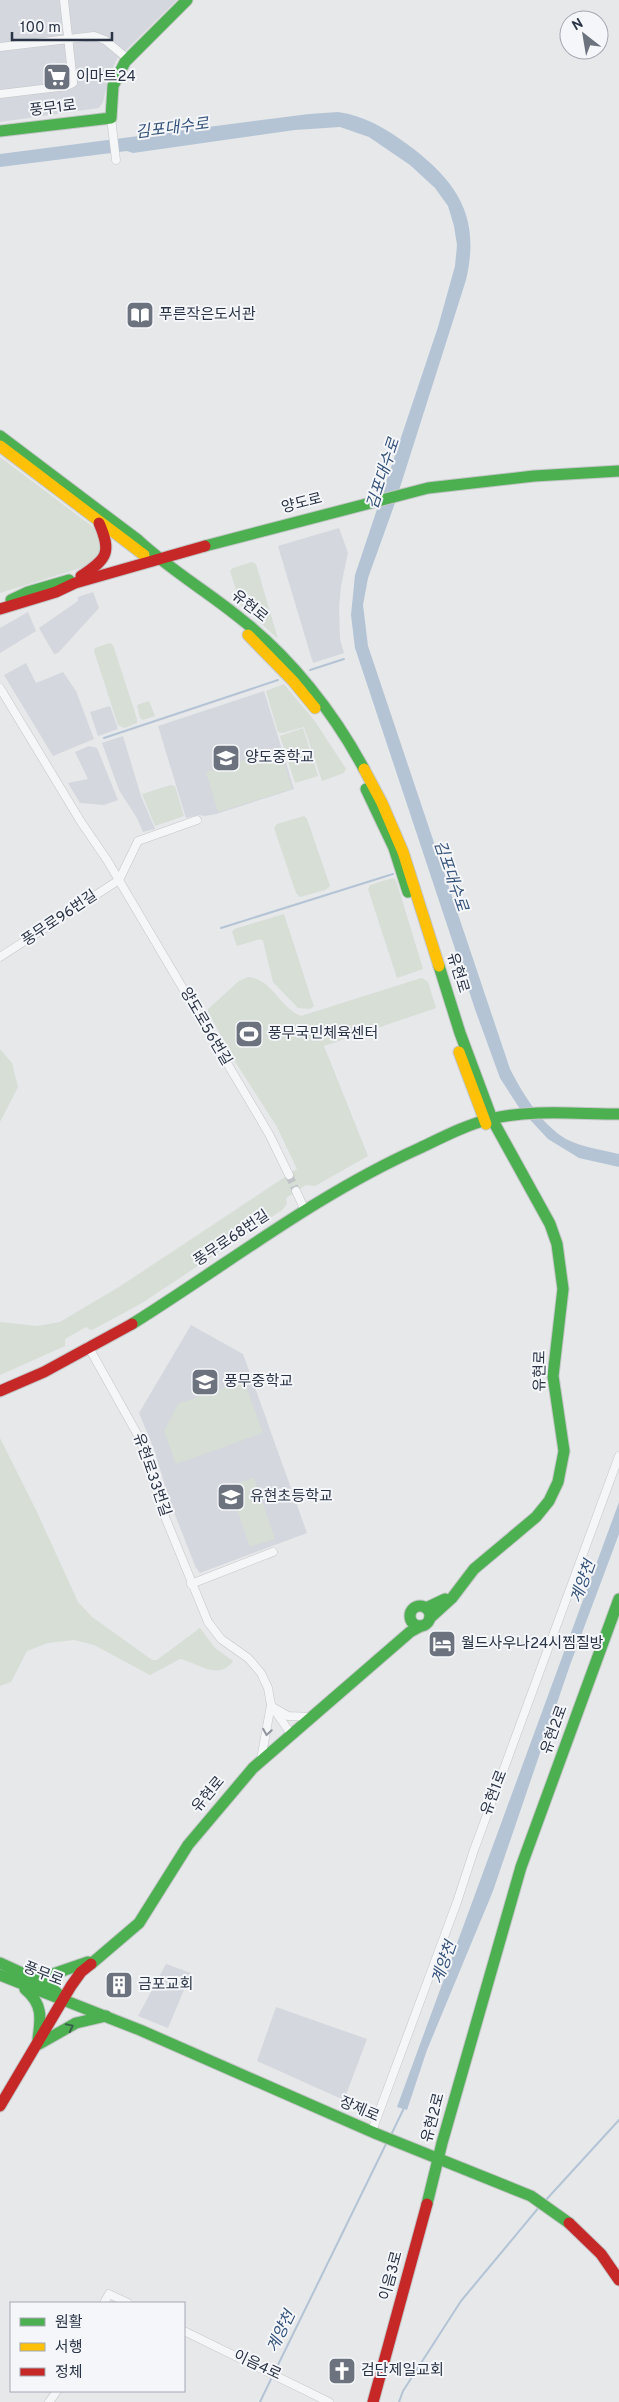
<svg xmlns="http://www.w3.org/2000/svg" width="619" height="2402" font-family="Overpass,'Noto Sans KR',sans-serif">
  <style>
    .built { fill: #d4d7dd }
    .green { fill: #d6ded6 }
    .water { fill: #b4c4d5 }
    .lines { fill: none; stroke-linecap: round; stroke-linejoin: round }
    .stream { stroke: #b4c4d5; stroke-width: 2 }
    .street-tunnel { stroke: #c1c4c9; stroke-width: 8; stroke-dasharray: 8 4; stroke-linecap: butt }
    .street-casing { stroke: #c4c6c8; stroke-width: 9 }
    .fast-casing { stroke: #c4c6c8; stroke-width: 13 }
    .slow-casing { stroke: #c4c6c8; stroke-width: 13 }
    .jam-casing { stroke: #c4c6c8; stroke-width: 13 }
    .street { stroke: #f5f6f7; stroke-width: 8 }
    .fast { stroke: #4caf50; stroke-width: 11 }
    .slow { stroke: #ffc107; stroke-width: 11 }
    .jam { stroke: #c62828; stroke-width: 11 }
    .oneway { stroke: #90959e }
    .oneway2 { stroke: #375f49 }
    .labels { text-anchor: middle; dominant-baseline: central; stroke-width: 4; stroke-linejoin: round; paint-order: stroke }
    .poi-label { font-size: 15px; fill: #2b3445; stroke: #f4f6f9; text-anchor: start }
    .street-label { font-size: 15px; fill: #2b3445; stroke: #f4f6f9 }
    .water-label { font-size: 16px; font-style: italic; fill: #34527a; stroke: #f4f6f9 }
  </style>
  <rect width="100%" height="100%" fill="#e6e8ea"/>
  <g class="built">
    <polygon points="0,0 177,0 117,59 109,76 103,102 99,108 0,122"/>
    <polygon points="339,528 348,553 341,586 339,608 340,639 344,653 313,663 278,546"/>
    <polygon points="93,592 99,608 58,653 54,654 39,628 78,601 78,597"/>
    <polygon points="28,612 36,631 0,653 0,628"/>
    <polygon points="26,663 36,683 63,672 76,691 94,739 53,756 4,675"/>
    <polygon points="264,691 294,789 216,814 205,816 198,815 186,818 158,726"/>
    <polygon points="110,706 118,729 98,736 90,712"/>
    <polygon points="123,736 141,796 155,829 143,832 137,818 119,790 102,743"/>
    <polygon points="89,746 97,748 118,800 104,805 80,803 68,783 88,779 75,752"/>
    <polygon points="191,1325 243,1354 307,1533 200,1573 196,1568 170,1502 154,1449 139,1413"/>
    <polygon points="166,1964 191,1973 168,2028 138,2016"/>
    <polygon points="276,2007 367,2039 344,2100 257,2061"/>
  </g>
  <g class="green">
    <polygon points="0,457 97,530 100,533 104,553 90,565 0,593"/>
    <polygon points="252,562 256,564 278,639 241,605 230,571 233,568"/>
    <polygon points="110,643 113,645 137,719 137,723 124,728 118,725 94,651 95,648"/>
    <polygon points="284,684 314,720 346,769 344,773 322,781 304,727 282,733 278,732 266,691"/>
    <polygon points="149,701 155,716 143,720 140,718 137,705"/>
    <polygon points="303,728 318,776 295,783 280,736"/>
    <polygon points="276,750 278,756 282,755 292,789 218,812 206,772"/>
    <polygon points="171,785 175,786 184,816 155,826 142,794"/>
    <polygon points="304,816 307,819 330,886 325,890 300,897 296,893 274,828 277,824"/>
    <polygon points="393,878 396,880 423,969 397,978 368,889 370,885"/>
    <polygon points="284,914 312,1001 314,1006 310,1009 298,1008 273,982 263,941 260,939 237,946 232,932 234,929"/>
    <path d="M248,977C271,978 281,1009 301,1016L418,979L422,978L428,982L436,1008L324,1046L368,1156L315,1186L306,1185L286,1198L287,1204L282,1210L142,1303L94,1329L91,1330L86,1327L65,1339V1346L0,1375V1322L37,1326L60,1322L119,1287L297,1169L277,1127L236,1063L207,1010L239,981Z"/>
    <polygon points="0,1049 12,1063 18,1087 0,1122"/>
    <polygon points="244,1381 263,1433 176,1464 164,1431 178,1404"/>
    <path d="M0,1438L36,1510L78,1602L92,1617L152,1660H157L200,1628L215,1648L233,1661C218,1682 197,1662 180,1659L150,1675L94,1645L74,1640L48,1643L27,1651L11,1682L0,1686Z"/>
    <polygon points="254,1478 275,1539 250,1547 229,1486"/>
  </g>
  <g class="water">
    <path d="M338,112C365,116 385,128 407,144C457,181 481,216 466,280L395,503L368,578L363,605L368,646L510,1069C523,1094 541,1124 566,1139C582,1147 601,1150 619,1154V1167L579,1158L548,1139L520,1109L500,1078L476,1012L355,648L351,615L355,575L438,327L455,266L457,245L454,226L448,206L435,188L410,165L369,137L340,127L295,130L133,153L127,151L0,167V154L309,114Z"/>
    <polygon points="619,1502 619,1534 570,1665 493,1891 427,2050 407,2110 397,2107"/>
  </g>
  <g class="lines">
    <g class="stream">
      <polyline points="310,670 344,659"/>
      <polyline points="104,738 278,680"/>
      <polyline points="221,928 393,874"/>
      <polyline points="391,2135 404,2108"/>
      <polyline points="545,2201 619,2120"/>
      <polyline points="274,2373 386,2144"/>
      <polyline points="260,2402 272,2377"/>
      <polyline points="399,2402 403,2391 461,2301 540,2206"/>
    </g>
    <polyline class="street-tunnel" points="289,1175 296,1191"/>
    <defs>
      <g id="street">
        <polyline points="0,47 94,36 105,40 128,59"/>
        <polyline points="0,94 67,86 73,83 64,0"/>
        <polyline points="111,118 116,160"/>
        <polyline points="0,688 81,822 107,860 269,1134 289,1175"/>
        <polyline points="119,880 138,841 197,820"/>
        <polyline points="0,957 119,880"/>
        <polyline points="296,1191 303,1206"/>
        <polyline points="88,1346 140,1439 163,1512 208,1622 221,1639 248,1658 261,1673 268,1688 271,1705 291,1734"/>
        <polyline points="191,1584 273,1552"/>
        <polyline points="274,1708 288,1716 313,1717"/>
        <polyline points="261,1759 271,1705"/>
        <polyline points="372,2131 457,1902 474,1850 619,1456"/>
        <polyline points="104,2303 109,2294 128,2303"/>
        <polyline points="184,2331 329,2402"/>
        <polyline points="49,2402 57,2391"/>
      </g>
      <g id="fast">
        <polyline points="0,131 111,118 113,86 125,62 187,0"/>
        <path d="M0,436L138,540C170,570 207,591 241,619C291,658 334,713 364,769"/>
        <polyline points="205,546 428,488 534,476 619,471"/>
        <polyline points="11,600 28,592 69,580"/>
        <polyline points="366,789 394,848 408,892"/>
        <path d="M132,1324C228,1264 317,1194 420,1148C443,1137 466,1125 490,1119C532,1109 577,1114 619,1114"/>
        <circle cx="420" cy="1616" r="10"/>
        <polyline points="426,1608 445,1599"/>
        <polyline points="430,1618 452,1598 474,1569 536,1517 549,1501 558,1482 564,1451 553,1376 563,1289 557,1244 550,1224 492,1119 460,1033 439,966"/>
        <polyline points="0,1963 50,1986 61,1997"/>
        <polyline points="91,1964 139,1923 188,1845 253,1768 410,1632 421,1626"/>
        <polyline points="22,1973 53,1974 88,1962"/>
        <polyline points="0,1975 140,2030 377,2134 531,2196 569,2223"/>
        <path d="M25,1989C43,2004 41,2018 38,2039"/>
        <polyline points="39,2044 76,2023 106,2016"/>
        <polyline points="427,2204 442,2143 521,1867 619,1599"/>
      </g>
      <g id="slow">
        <polyline points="0,446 144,555"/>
        <polyline points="248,635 293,681 315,708"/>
        <polyline points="364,769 382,803 403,852 439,966"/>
        <polyline points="459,1052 486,1124"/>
      </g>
      <g id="jam">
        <path d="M81,576C107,559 112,553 99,523"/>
        <polyline points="0,609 56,592 75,583 205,546"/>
        <polyline points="0,1391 44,1372 132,1324"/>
        <polyline points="0,2106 71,1986 81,1972 91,1964"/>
        <polyline points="569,2223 601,2254 619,2280"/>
        <polyline points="373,2402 427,2204"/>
      </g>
    </defs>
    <use href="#street" class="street-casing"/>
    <use href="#fast" class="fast-casing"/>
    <use href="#slow" class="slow-casing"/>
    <use href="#jam" class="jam-casing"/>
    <use href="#street" class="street"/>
    <use href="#fast" class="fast"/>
    <use href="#slow" class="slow"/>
    <use href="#jam" class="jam"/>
  </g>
  <defs><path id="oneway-chevron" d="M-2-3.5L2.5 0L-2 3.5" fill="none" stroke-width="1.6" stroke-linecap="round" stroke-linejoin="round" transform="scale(1.25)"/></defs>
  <use class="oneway" href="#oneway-chevron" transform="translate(267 1732) rotate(99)"/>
  <use class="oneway2" href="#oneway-chevron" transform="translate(70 2027) rotate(-26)"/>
  <defs>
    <symbol id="supermarket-square" viewBox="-11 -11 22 22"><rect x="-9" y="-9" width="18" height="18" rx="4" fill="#6c737f" stroke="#f4f6f9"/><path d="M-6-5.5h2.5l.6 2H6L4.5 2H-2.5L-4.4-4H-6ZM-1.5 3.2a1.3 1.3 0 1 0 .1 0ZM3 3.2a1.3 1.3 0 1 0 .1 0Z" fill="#fff"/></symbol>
    <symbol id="library-square" viewBox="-11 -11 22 22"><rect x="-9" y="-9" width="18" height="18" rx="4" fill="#6c737f" stroke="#f4f6f9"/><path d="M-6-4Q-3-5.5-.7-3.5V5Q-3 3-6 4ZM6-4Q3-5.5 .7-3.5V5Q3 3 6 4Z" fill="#fff"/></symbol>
    <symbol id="school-square" viewBox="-11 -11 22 22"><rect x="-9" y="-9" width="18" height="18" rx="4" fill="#6c737f" stroke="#f4f6f9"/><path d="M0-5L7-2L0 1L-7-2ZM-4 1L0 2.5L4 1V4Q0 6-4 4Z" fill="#fff"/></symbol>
    <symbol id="stadium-square" viewBox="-11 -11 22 22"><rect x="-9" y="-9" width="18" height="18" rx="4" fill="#6c737f" stroke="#f4f6f9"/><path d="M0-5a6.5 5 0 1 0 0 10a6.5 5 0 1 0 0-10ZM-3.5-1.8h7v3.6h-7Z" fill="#fff"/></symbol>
    <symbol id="hotel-square" viewBox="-11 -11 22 22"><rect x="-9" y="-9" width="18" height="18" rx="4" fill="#6c737f" stroke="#f4f6f9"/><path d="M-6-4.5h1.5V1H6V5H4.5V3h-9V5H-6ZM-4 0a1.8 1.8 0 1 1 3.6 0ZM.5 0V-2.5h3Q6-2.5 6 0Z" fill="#fff"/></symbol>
    <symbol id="building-square" viewBox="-11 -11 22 22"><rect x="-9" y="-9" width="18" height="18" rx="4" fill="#6c737f" stroke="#f4f6f9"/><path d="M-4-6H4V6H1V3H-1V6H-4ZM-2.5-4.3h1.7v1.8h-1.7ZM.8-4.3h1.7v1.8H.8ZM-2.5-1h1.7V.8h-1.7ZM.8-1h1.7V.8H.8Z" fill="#fff"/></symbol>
    <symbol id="church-square" viewBox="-11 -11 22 22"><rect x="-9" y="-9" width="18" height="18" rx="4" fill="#6c737f" stroke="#f4f6f9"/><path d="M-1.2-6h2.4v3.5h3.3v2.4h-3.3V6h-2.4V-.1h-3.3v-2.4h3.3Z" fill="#fff"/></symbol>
  </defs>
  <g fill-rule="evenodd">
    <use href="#supermarket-square" x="41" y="61" width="32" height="32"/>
    <use href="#library-square" x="124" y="299" width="32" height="32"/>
    <use href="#school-square" x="210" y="742" width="32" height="32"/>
    <use href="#stadium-square" x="233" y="1018" width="32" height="32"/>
    <use href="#school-square" x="189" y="1366" width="32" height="32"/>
    <use href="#school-square" x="215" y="1481" width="32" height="32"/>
    <use href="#hotel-square" x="426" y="1628" width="32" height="32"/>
    <use href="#building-square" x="103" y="1969" width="32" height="32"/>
    <use href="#church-square" x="326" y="2355" width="32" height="32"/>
  </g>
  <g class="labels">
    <g class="poi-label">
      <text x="76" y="77">이마트24</text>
      <text x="159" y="315">푸른작은도서관</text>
      <text x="245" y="758">양도중학교</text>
      <text x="268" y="1034">풍무국민체육센터</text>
      <text x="224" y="1382">풍무중학교</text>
      <text x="250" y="1497">유현초등학교</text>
      <text x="461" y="1644">월드사우나24시찜질방</text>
      <text x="138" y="1985">금포교회</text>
      <text x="361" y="2371">검단제일교회</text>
    </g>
    <g class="street-label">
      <text transform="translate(53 109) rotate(-7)">풍무1로</text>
      <text transform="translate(302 504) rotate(-14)">양도로</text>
      <text transform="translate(249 607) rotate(39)">유현로</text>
      <text transform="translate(60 919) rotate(-34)">풍무로96번길</text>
      <text transform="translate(457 973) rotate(73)">유현로</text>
      <text transform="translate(205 1027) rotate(60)">양도로56번길</text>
      <text transform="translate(232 1239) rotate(-34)">풍무로68번길</text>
      <text transform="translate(541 1371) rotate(-89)">유현로</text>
      <text transform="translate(151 1475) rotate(71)">유현로33번길</text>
      <text transform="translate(555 1730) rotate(-70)">유현2로</text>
      <text transform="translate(495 1793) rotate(-69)">유현1로</text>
      <text transform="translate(209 1795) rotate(-50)">유현로</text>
      <text transform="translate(43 1975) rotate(21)">풍무로</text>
      <text transform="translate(359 2110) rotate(23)">장제로</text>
      <text transform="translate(434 2118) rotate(-75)">유현2로</text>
      <text transform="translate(392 2276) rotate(-75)">이음3로</text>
      <text transform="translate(257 2366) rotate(25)">이음4로</text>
    </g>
    <g class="water-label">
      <text transform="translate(172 129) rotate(-7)">김포대수로</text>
      <text transform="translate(384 474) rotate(-72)">김포대수로</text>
      <text transform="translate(450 876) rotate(71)">김포대수로</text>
      <text transform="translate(584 1582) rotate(-70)">계양천</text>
      <text transform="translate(445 1963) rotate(-70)">계양천</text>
      <text transform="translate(282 2332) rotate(-64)">계양천</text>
    </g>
  </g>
  <rect x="10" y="2302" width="175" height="90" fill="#f4f6f9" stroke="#a4a8b1"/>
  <rect x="20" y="2318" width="25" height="8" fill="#4caf50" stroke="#a4a8b1"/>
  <text x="55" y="2327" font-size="15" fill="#2b3445">원활</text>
  <rect x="20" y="2343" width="25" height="8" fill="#ffc107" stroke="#a4a8b1"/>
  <text x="55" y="2352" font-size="15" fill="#2b3445">서행</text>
  <rect x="20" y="2368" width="25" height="8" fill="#c62828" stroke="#a4a8b1"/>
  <text x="55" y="2377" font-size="15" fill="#2b3445">정체</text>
  <g transform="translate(584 35) rotate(329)"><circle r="24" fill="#f4f6f9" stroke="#a4a8b1"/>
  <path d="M0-4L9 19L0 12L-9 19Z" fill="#6c737f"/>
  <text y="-8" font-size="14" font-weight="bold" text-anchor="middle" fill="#2b3445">N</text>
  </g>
  <path d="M12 32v8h100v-8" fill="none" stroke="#2b3445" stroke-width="2.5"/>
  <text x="20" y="32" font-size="15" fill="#2b3445" stroke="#f4f6f9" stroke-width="4" paint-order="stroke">100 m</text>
</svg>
